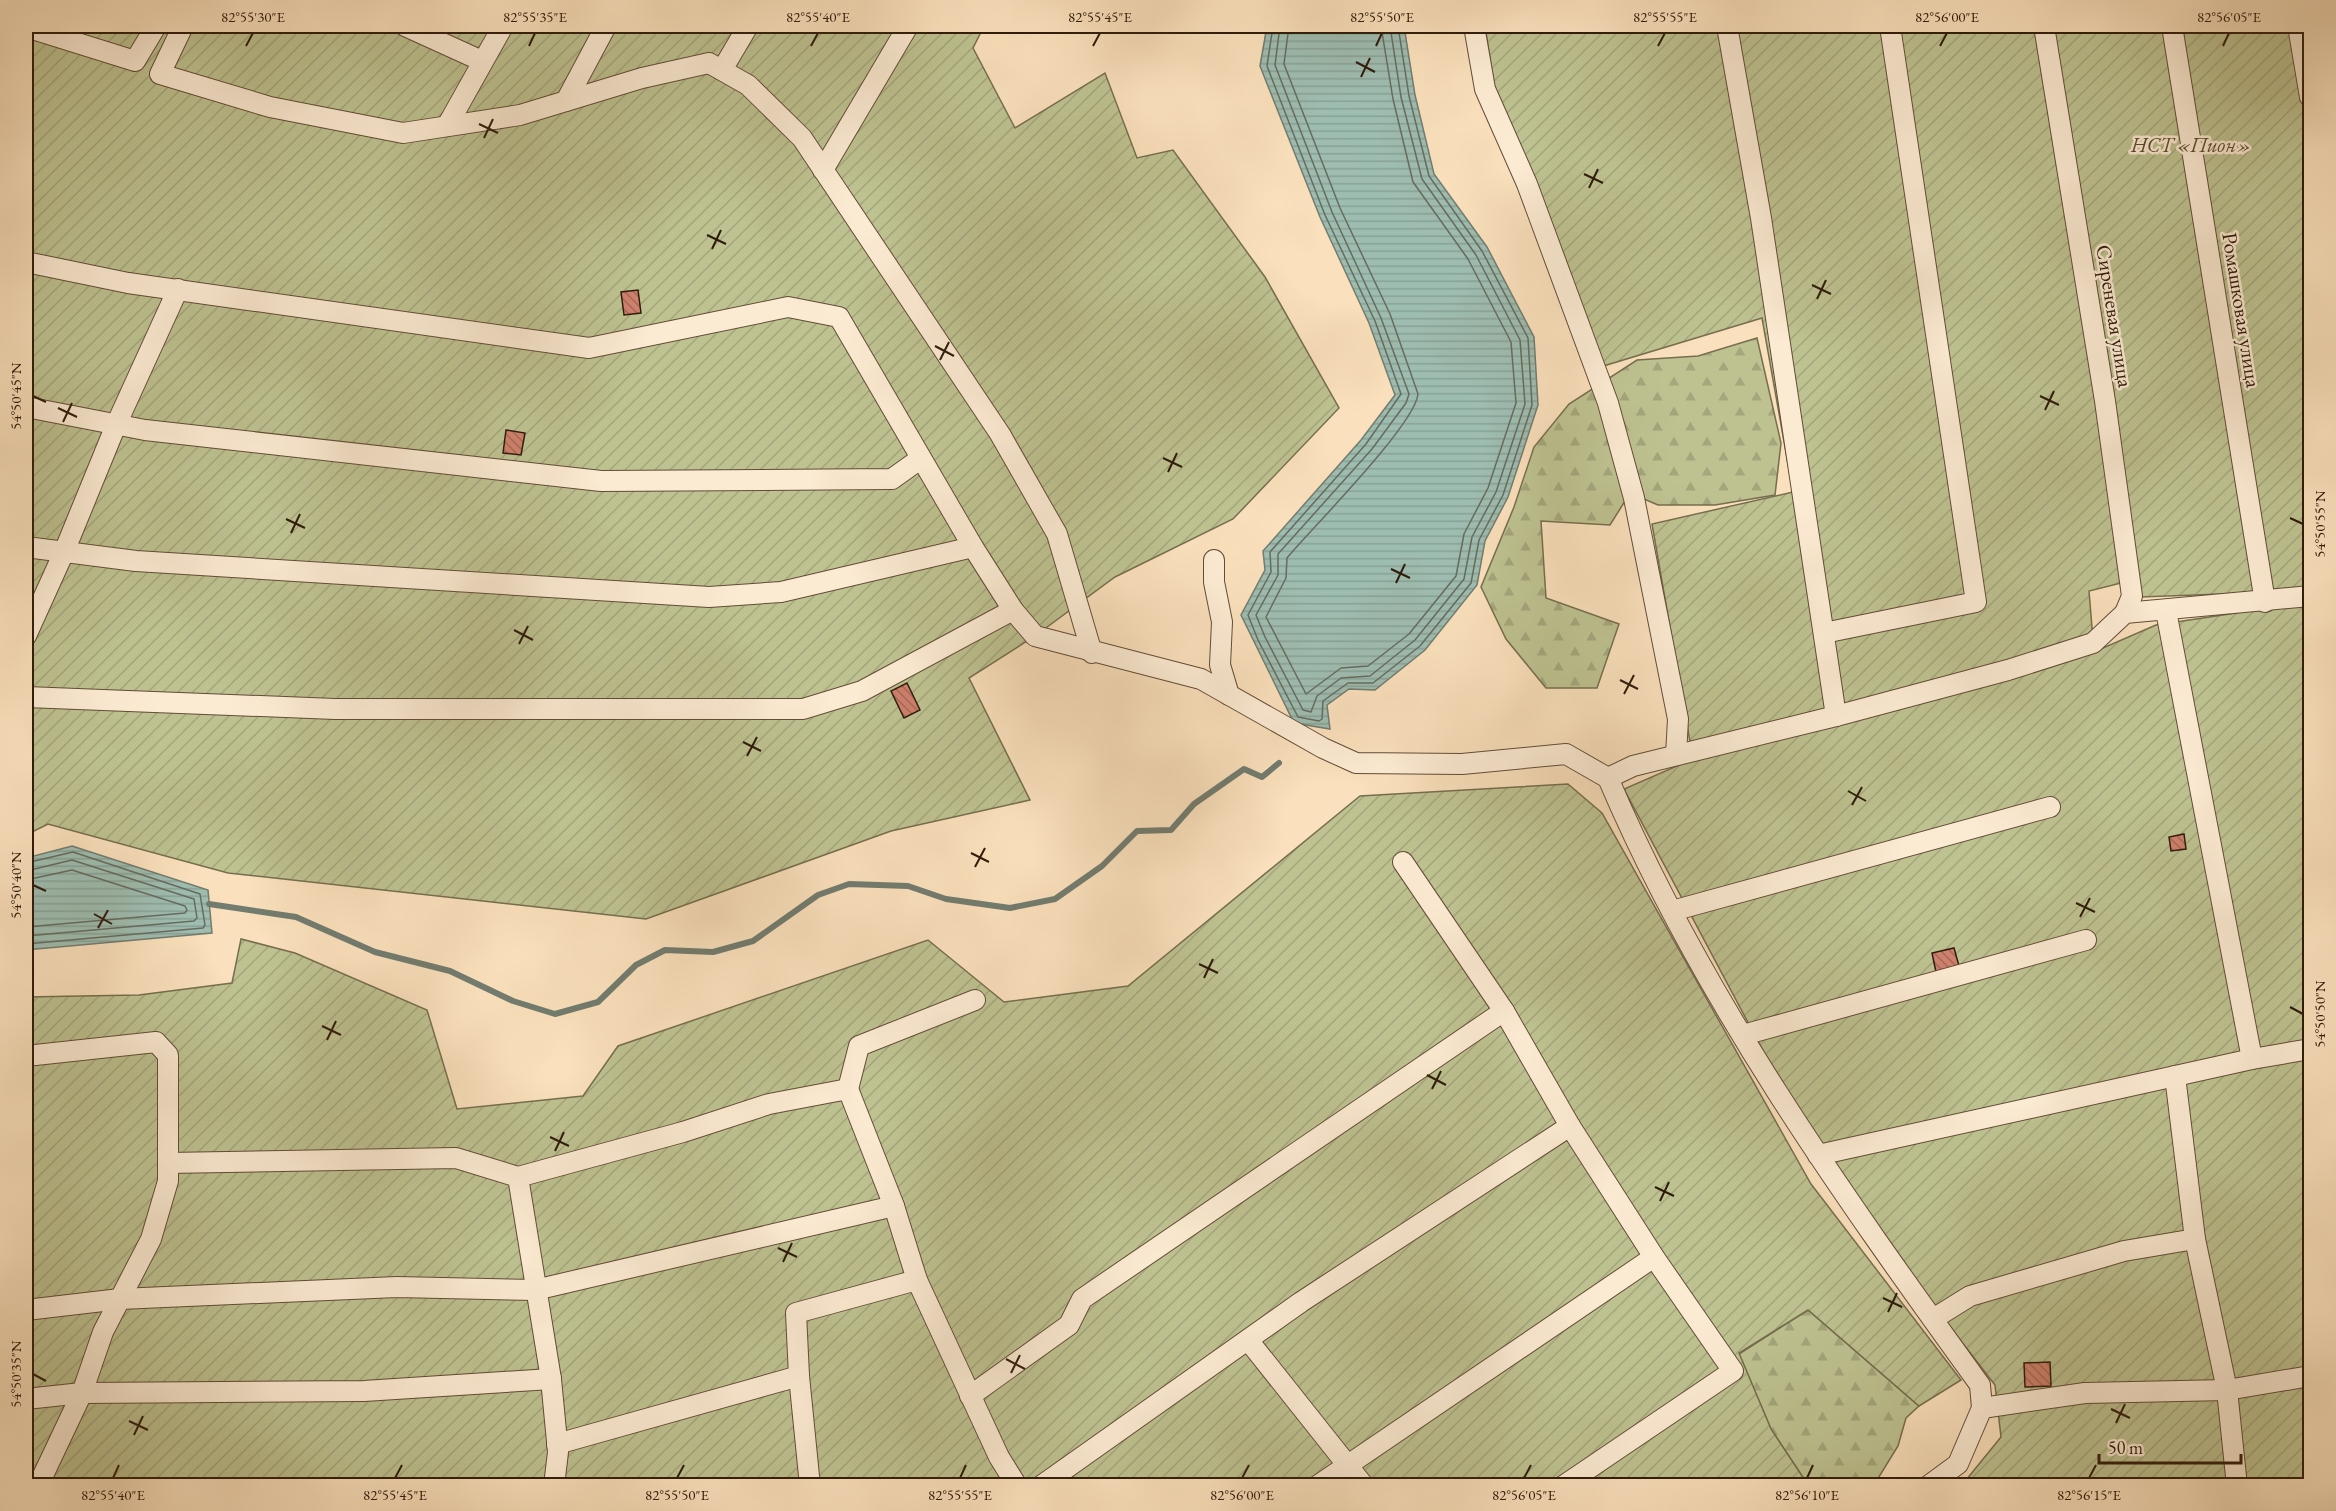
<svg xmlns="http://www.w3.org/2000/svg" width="2336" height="1511" font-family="'EB Garamond',serif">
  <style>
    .forest { fill: url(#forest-firs); stroke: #766e4e; stroke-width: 1.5 }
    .garden { fill: url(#garden-furrows); stroke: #766e4e; stroke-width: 1.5 }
    .water { fill: url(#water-rules); stroke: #727c6f; stroke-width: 1.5 }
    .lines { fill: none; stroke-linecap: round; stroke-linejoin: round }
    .shore { stroke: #666c5e; stroke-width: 1.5 }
    .stream { stroke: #727c6f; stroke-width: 6 }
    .building { fill: url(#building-back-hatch); stroke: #2f1b0b; stroke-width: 1.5 }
    .minor-casing { stroke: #624c37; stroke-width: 22 }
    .minor { stroke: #fcebd3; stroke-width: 20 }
    .ticks { fill: none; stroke: #2f1b0b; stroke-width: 2 }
    .labels { text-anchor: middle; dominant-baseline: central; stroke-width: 5; stroke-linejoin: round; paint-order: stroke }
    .park-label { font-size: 21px; font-style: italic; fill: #5a4d33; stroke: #fcebd3 }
    .street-label { font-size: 21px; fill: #2f1b0b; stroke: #fcebd3 }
    .neatline { fill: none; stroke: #2f1b0b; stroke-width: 2 }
    .ticks-label { font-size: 15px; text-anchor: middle; fill: #2f1b0b }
  </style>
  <defs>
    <pattern id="forest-firs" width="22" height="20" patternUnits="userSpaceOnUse" patternTransform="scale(1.5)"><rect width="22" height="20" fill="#bec291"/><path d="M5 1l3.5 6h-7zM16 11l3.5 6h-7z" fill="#a4a67c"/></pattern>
    <pattern id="garden-furrows" width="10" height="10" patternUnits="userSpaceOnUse" patternTransform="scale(1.5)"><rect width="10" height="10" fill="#bec291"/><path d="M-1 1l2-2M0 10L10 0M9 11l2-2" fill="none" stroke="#a4a67c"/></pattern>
    <pattern id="water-rules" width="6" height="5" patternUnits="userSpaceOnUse" patternTransform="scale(1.5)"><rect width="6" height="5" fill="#9ebdb1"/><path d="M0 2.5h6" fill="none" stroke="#88a297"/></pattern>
    <pattern id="building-back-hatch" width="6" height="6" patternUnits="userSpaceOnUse" patternTransform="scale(1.5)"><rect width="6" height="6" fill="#cf816d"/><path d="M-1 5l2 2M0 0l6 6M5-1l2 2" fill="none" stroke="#a86958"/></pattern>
  </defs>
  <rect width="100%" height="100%" fill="#fae0bc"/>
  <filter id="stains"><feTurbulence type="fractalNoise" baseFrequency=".00333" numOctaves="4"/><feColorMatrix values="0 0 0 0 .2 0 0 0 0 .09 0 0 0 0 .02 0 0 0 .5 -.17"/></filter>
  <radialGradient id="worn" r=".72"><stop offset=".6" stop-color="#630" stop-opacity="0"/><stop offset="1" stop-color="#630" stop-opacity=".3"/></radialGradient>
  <g class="forest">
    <polygon points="1757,338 1781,443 1775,495 1715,505 1658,505 1630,493 1610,525 1541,521 1546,598 1619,624 1597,688 1546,688 1506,639 1481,587 1514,507 1534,447 1569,404 1637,360 1698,356"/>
    <polygon points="1808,1310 1919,1406 1906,1418 1898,1446 1874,1485 1808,1485 1771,1429 1739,1354"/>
  </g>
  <g class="garden">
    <polygon points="26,26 984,26 973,48 1015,128 1105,73 1137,158 1173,150 1265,277 1339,408 1233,519 1115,577 1035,636 969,678 1030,800 891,831 646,919 228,873 48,824 26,835"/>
    <polygon points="1485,26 2035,26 2125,582 2089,591 2094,652 2156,625 2310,602 2310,1485 1962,1485 2001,1437 1995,1385 1820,1158 1624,789 1693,759 1652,524 1793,492 1762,318 1600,367 1497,103"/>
    <polygon points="2053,26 2310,26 2310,586 2278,592 2140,597"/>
    <polygon points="1568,784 1602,813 1811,1184 1961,1380 1919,1406 1808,1310 1739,1353 1771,1429 1808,1485 26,1485 26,997 139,995 232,983 241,939 295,953 427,1010 457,1109 583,1096 618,1046 928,940 1004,1002 1128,986 1360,796"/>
  </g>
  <g class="water">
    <polygon points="1267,26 1404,26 1415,95 1434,174 1487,247 1534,337 1538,405 1508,497 1485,541 1477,585 1425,650 1375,690 1349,689 1327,705 1330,729 1294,723 1241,615 1265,570 1263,551 1361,440 1395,395 1369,323 1320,217 1260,66"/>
    <polygon points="72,846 208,890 212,933 26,950 26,858"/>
  </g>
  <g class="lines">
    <g class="shore">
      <polyline points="1273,26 1267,66 1325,215 1375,321 1401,394 1366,444 1270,552 1271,572 1248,615 1258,640 1298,717 1319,721 1322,719 1323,701 1348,683 1373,683 1420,646 1471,583 1479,540 1503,495 1532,405 1528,338 1482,251 1429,176 1409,96 1398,26"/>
      <polyline points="1280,26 1275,65 1332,212 1381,318 1409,394 1406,403 1372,449 1278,554 1278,575 1256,615 1265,637 1303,710 1311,712 1317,696 1341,678 1370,676 1415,640 1464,579 1472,537 1496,492 1525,404 1520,340 1476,255 1422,179 1401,97 1390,26"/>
      <path d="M1289,26L1284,64L1340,208L1390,314L1418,394C1415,425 1312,528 1287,558L1286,578L1266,617L1306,694L1341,668L1368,666L1409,634L1456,576L1464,534L1488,488L1516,403L1511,342L1468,259L1413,182L1393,99L1381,26"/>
      <polyline points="26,863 73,852 200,894 205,925 203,928 26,944"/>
      <polyline points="26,871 72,860 194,899 197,918 194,921 26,936"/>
      <polyline points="26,880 72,870 185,906 187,910 185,913 26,927"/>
    </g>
    <polyline class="stream" points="209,904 296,917 375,952 450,971 513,1001 555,1014 598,1002 636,965 665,950 713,952 753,941 818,895 849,884 908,886 946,899 1010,908 1055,899 1102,866 1137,831 1171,830 1194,804 1244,769 1262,777 1279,763"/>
  </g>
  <g class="building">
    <polygon points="638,290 641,313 624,315 621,292"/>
    <polygon points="506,430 525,433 521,455 503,453"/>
    <polygon points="907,683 920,710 904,718 891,691"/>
    <polygon points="2184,834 2186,849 2171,851 2169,837"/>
    <polygon points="1954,948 1959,966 1936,972 1932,953"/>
    <polygon points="2050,1362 2051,1386 2025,1387 2024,1363"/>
  </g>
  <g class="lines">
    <defs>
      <g id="minor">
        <polyline points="183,26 160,74 270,107 403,133 520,115 642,78 709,63 748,85 802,138 1000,434 1057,534 1092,653"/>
        <polyline points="405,26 482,61"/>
        <polyline points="1474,26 1485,89 1527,184 1608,403 1634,498 1678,719 1676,755"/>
        <polyline points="1727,26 1761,218 1836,716"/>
        <polyline points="2044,26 2105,401 2132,596 2125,613"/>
        <polyline points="2172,26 2265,602"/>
        <polyline points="2298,26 2310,97"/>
        <polyline points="26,27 135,61 156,26"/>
        <polyline points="722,70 748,26"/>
        <polyline points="566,101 606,26"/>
        <polyline points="447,126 503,26"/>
        <polyline points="823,170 908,26"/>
        <polyline points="26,262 128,283 589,348 788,307 839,317 973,547 1013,610 1035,636 1201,679 1323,748 1356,763 1462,764 1566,754 1608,778"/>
        <polyline points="26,407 145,430 601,481 892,479 920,459"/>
        <polyline points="26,547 136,561 709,597 781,592 973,547"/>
        <polyline points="1214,560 1214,582 1222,622 1220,665 1229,695"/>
        <polyline points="2166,611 2252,1059"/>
        <polyline points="1824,633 1976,602 1890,26"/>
        <polyline points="26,636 64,552 116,425 178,289"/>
        <polyline points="26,697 335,709 803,709 862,691 1013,610"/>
        <polyline points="1403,862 1504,1011 1570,1126 1654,1257 1733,1371 1563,1486"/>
        <polyline points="1672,911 2050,807"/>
        <polyline points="1743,1035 2086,940"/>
        <polyline points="26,1056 156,1042 168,1055 168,1181 151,1239 103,1332 82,1393 38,1486"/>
        <polyline points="2175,1076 2195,1239 2227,1390 2237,1486"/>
        <polyline points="848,1089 859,1046 975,1000"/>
        <polyline points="1818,1155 2252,1059 2310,1049"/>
        <polyline points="168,1163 456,1158 518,1177 683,1132 769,1104 848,1089 894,1206 917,1280 999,1457 1017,1486"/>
        <polyline points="518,1177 551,1379 558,1452 554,1486"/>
        <polyline points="26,1310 120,1299 397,1287 535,1290 894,1206"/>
        <polyline points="1933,1319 1970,1296 2124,1251 2195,1239"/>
        <polyline points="1248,1340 1364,1486"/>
        <polyline points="970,1396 1069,1325 1082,1299 1504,1011"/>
        <polyline points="26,1399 82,1393 364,1391 551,1379"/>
        <polyline points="1982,1408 2085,1393 2227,1390 2310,1376"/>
        <polyline points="557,1444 799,1376"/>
        <polyline points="810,1486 799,1376 796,1313 917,1280"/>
        <polyline points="1041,1486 1301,1302 1570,1126"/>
        <polyline points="1317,1486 1654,1257"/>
        <path d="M1928,1486L1958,1464L1982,1408L1980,1385C1842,1194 1701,997 1608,778L1633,766L1836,716L2008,670L2093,643L2125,613L2310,596"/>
      </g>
    </defs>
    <use href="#minor" class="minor-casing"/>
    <use href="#minor" class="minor"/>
  </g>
  <path class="ticks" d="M246,46L253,33M529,46L535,33M811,46L818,33M1093,46L1100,33M1376,46L1382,33M1658,46L1665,33M1940,46L1947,33M2223,46L2229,33M1356,62L1375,72M1361,77L1370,58M479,124L498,133M484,138L493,119M1584,174L1603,183M1589,188L1598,169M707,235L726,244M712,249L721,230M1812,285L1831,294M1817,299L1826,280M935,346L954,356M940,360L949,342M33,396L46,402M2040,396L2059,405M58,408L77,417M2045,410L2054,391M63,422L72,403M1163,458L1182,467M1168,472L1177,453M2290,518L2303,524M286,519L305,528M291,533L300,514M1391,569L1410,578M1396,583L1405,564M514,630L533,640M519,644L528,626M1620,680L1638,689M1624,694L1634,675M743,742L761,751M747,756L757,737M1848,791L1866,801M1852,805L1862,787M971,853L989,862M975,867L985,848M33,885L46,891M2076,903L2095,912M94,914L112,924M2080,917L2090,898M98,928L108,910M1199,964L1218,973M1204,978L1213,959M2290,1007L2303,1014M322,1026L341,1035M327,1040L336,1021M1427,1075L1446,1085M1432,1089L1441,1071M550,1137L569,1146M555,1151L564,1132M1655,1187L1674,1196M1660,1201L1669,1182M778,1248L797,1257M783,1262L792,1243M1883,1298L1902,1307M1888,1312L1897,1293M1006,1359L1025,1369M1011,1373L1020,1355M33,1374L46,1381M2111,1409L2130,1418M129,1421L148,1430M2116,1423L2125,1404M134,1435L143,1416M113,1478L119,1465M395,1478L402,1465M677,1478L684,1465M960,1478L966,1465M1242,1478L1249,1465M1524,1478L1531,1465M1807,1478L1813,1465M2089,1478L2096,1465"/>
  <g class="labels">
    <g class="park-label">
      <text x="2191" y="144">НСТ «Пион»</text>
    </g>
    <g class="street-label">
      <text transform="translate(2242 310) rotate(81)">Ромашковая улица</text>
      <text transform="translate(2115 316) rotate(81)">Сиреневая улица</text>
    </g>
  </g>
  <rect width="2336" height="1511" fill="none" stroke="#fae0bc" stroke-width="66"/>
  <path d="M2099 1454v9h142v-9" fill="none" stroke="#2f1b0b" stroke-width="3"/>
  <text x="2108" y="1454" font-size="18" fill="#2f1b0b" stroke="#fcebd3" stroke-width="4.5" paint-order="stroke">50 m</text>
  <rect x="33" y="33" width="2270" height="1445" class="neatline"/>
  <g class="ticks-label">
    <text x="253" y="22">82°55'30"E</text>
    <text x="535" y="22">82°55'35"E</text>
    <text x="818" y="22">82°55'40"E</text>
    <text x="1100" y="22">82°55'45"E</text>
    <text x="1382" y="22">82°55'50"E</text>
    <text x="1665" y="22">82°55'55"E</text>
    <text x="1947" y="22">82°56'00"E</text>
    <text x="2229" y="22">82°56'05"E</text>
    <text transform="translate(16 396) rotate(-90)" y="5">54°50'45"N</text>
    <text transform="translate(2320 524) rotate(-90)" y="5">54°50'55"N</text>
    <text transform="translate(16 885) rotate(-90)" y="5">54°50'40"N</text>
    <text transform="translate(2320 1014) rotate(-90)" y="5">54°50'50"N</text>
    <text transform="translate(16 1374) rotate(-90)" y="5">54°50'35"N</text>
    <text x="113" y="1500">82°55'40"E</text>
    <text x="395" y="1500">82°55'45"E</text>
    <text x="677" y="1500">82°55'50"E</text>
    <text x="960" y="1500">82°55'55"E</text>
    <text x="1242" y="1500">82°56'00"E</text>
    <text x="1524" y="1500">82°56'05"E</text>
    <text x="1807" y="1500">82°56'10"E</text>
    <text x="2089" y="1500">82°56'15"E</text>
  </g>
  <rect width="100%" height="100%" filter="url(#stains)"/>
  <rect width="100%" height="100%" fill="url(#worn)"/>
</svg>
